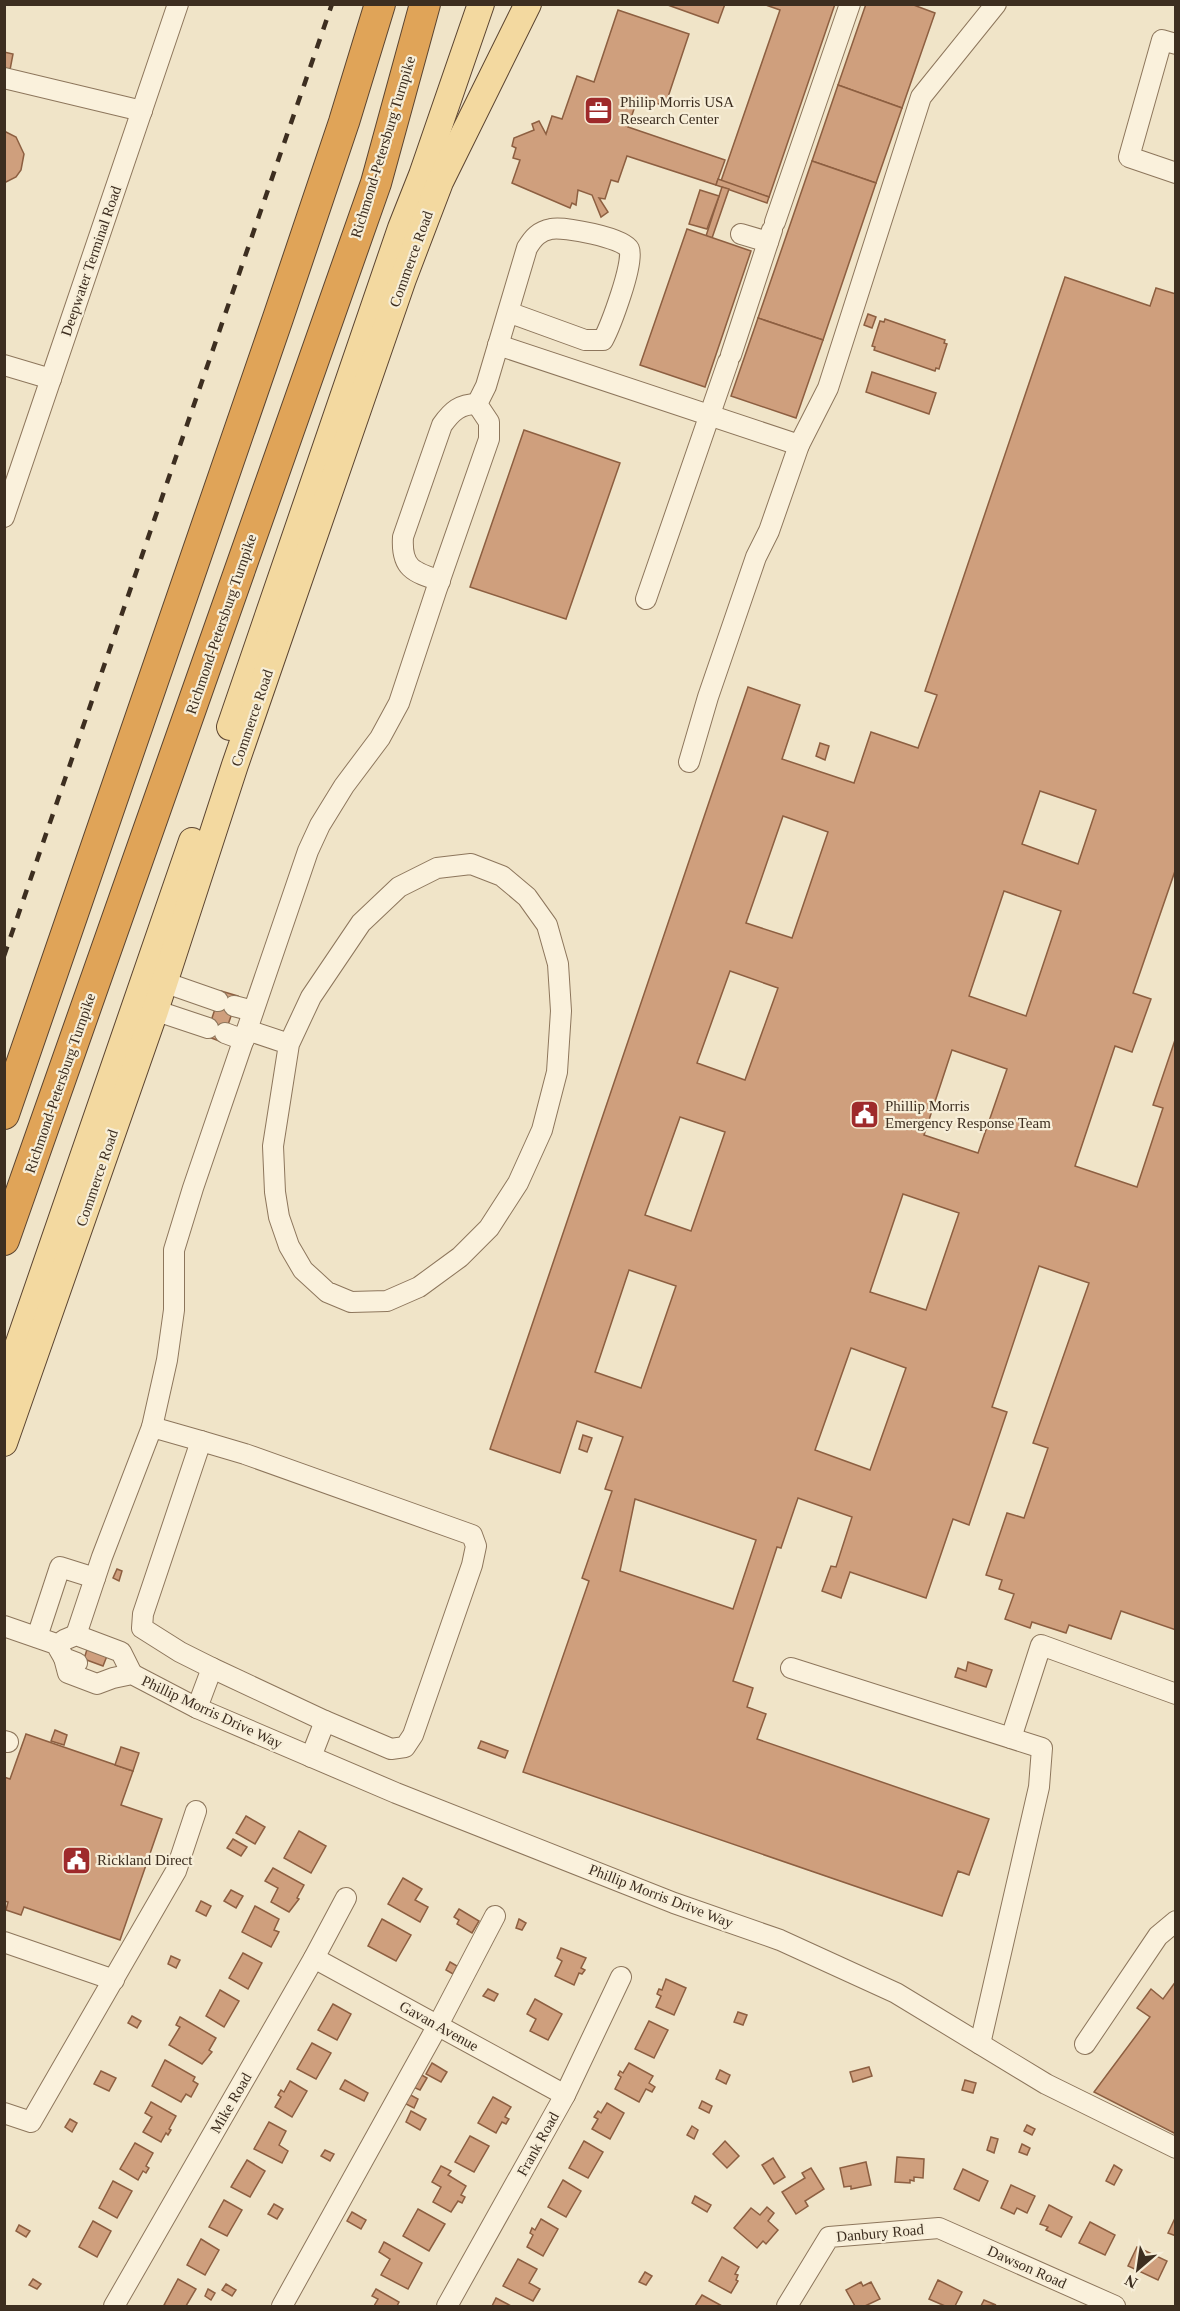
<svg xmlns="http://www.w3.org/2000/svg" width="1180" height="2311" font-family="'Times New Roman',serif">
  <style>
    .building { fill: #cf9f7d; stroke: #8d5f41; stroke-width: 1.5; fill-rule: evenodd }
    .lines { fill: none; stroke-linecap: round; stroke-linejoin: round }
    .minor-casing { stroke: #8d765c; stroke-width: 22 }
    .major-casing { stroke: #5b4430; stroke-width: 28 }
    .highway-casing { stroke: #5b4430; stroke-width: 32 }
    .minor { stroke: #faf1dc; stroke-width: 20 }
    .major { stroke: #f3d9a0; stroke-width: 26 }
    .highway { stroke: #e0a458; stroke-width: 30 }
    .rail { stroke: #3d2e20; stroke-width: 4.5; stroke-dasharray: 10 10; stroke-linecap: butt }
    .labels { text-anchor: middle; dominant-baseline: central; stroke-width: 4.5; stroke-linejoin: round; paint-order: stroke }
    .poi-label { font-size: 15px; fill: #3d2e20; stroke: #f7eed8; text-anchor: start }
    .street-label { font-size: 15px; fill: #3d2e20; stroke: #f7eed8 }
  </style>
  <rect width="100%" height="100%" fill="#f0e4c8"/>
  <g class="building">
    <polygon points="665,4 725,4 718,23"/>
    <polygon points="763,4 835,4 769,197 721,181 780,10"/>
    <polygon points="866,4 911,4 935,13 902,108 838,85"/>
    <polygon points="618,10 689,34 665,106 638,97 628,127 725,160 716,185 627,156 618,182 611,180 605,199 599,198 608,212 601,217 592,195 578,190 576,205 572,203 570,208 512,183 520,160 513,158 516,148 512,146 514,138 534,130 532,124 539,121 546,134 552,116 562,119 577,76 594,82"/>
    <polygon points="4,52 13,54 10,70 4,69"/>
    <polygon points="838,85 902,108 876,183 812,161"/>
    <polygon points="4,131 16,137 24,154 21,170 16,177 4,183"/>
    <polygon points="812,161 876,183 823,340 758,318"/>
    <polygon points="718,179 769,197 767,203 716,185"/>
    <polygon points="722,187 729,189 712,238 706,236"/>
    <polygon points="700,190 719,196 707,229 689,224"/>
    <polygon points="687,229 751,251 705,387 640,365"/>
    <path d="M1065,277L1150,306L1156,288L1176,294V868L1133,993L1151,999L1132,1052L1115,1046L1075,1166L1137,1187L1163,1108L1153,1105L1176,1037V1630L1121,1611L1111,1639L1069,1625L1066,1633L1032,1622L1030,1628L1005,1619L1014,1594L999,1589L1002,1580L986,1575L1007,1513L1024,1518L1048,1448L1033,1443L1089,1283L1039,1266L992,1407L1007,1412L969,1525L953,1519L926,1598L850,1572L841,1598L822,1591L831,1566L836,1567L852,1517L798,1498L781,1548L777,1547L733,1681L753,1688L747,1707L766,1714L757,1739L989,1819L969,1875L958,1871L942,1916L523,1772L589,1581L582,1578L612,1491L605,1489L623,1437L577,1421L560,1473L490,1449L748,687L800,705L782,759L854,783L871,732L918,748L937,695L925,691ZM1040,791L1096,810L1078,864L1022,844ZM783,816L828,832L792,938L746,923ZM1004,891L1061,911L1026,1016L969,996ZM730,971L778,988L745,1080L697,1063ZM952,1050L1007,1069L978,1153L924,1135ZM680,1117L725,1132L691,1231L645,1215ZM903,1194L959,1213L926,1310L870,1292ZM629,1270L676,1286L641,1388L595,1372ZM851,1348L906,1368L870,1470L815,1450ZM635,1499L756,1540L733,1609L620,1571Z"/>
    <polygon points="868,314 876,317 872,328 864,325"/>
    <polygon points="758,318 823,340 796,418 731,396"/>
    <polygon points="885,319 945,340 944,343 947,344 939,369 936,368 935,371 874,350 875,347 872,346 880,321 884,322"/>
    <polygon points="872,372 936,393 929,414 866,392"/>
    <polygon points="524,430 620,463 566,619 470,587"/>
    <polygon points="820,743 829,746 825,760 816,756"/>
    <polygon points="221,991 238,996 222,1042 206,1036"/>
    <polygon points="583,1435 592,1438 587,1452 579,1449"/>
    <polygon points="117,1569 122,1571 119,1581 113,1578"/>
    <polygon points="89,1643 109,1651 103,1666 84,1659"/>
    <polygon points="968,1662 992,1670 986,1687 955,1677 958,1668 966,1671"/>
    <polygon points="55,1730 67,1735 64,1745 51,1741"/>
    <polygon points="26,1734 133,1771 121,1805 162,1819 120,1940 24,1907 21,1915 6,1910 8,1902 4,1901 4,1777 10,1779"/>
    <polygon points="481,1741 508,1751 505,1758 478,1748"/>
    <polygon points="121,1747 139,1753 133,1771 115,1765"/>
    <polygon points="246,1816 265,1827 255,1844 236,1833"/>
    <polygon points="299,1831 326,1846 311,1873 284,1858"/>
    <polygon points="233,1839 247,1847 241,1856 227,1848"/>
    <polygon points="273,1868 304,1885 297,1898 299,1899 289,1912 271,1902 278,1888 265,1881"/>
    <polygon points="403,1878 422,1889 415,1900 428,1907 420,1922 388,1904"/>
    <polygon points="231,1890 243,1896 236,1908 224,1901"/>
    <polygon points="201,1901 211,1906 206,1916 196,1911"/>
    <polygon points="255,1906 279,1919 274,1930 279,1932 271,1947 242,1932"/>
    <polygon points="459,1909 479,1921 472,1933 457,1924 459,1920 454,1917"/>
    <polygon points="382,1919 411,1935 396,1961 368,1946"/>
    <polygon points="519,1919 526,1923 522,1930 516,1928"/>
    <polygon points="561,1948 586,1958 581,1968 585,1970 582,1974 579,1973 574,1985 555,1976 562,1961 557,1958"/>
    <polygon points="243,1953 262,1963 248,1989 229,1978"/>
    <polygon points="171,1956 180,1960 176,1968 168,1964"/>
    <polygon points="450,1962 457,1966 453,1974 446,1970"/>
    <polygon points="666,1979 686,1988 674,2015 656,2007 661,1996 657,1994 659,1989 662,1990"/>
    <polygon points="1176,1981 1176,2134 1094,2092 1150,2017 1137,2008 1151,1989 1163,1999"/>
    <polygon points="488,1989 498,1994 494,2001 483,1996"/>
    <polygon points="220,1990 239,2001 224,2027 206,2016"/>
    <polygon points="535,1999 562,2014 548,2040 530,2031 536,2019 527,2014"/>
    <polygon points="333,2004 351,2014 337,2040 318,2030"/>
    <polygon points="738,2012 747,2015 743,2025 734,2022"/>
    <polygon points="132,2016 141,2021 137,2028 128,2023"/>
    <polygon points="180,2017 216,2038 209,2050 212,2052 202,2064 169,2045 180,2027 176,2025"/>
    <polygon points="649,2021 668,2030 654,2058 635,2049"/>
    <polygon points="312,2043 331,2053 316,2079 297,2069"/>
    <polygon points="165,2060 195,2077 193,2081 198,2084 191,2097 186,2094 181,2102 152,2086"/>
    <polygon points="432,2063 447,2072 441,2082 426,2074"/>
    <polygon points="629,2063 653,2076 649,2083 655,2087 652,2092 646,2089 639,2102 615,2089 621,2077 618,2075 620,2071 623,2073"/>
    <polygon points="869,2067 872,2076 853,2082 850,2072"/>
    <polygon points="720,2070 730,2075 726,2084 716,2079"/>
    <polygon points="101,2071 116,2078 109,2091 94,2084"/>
    <polygon points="420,2074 427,2078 420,2090 413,2087"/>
    <polygon points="345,2080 368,2093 364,2101 340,2089"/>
    <polygon points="965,2080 976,2083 973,2093 962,2090"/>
    <polygon points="290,2081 307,2091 292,2117 275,2107 281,2097 278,2095 281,2090 284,2092"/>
    <polygon points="407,2093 418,2099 414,2108 402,2102"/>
    <polygon points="493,2097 511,2107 505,2117 509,2119 506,2124 502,2122 496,2133 478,2123"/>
    <polygon points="702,2101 712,2106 709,2113 699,2108"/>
    <polygon points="151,2102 176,2116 169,2129 171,2130 168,2135 166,2133 161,2142 143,2132 152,2117 145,2113"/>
    <polygon points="607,2103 624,2113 610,2139 592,2129 598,2119 594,2117 598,2111 601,2113"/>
    <polygon points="411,2111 426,2119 420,2130 406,2122"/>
    <polygon points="70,2119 77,2123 72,2132 65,2127"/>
    <polygon points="269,2122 286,2131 279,2145 288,2151 282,2163 254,2149"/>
    <polygon points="1027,2125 1035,2129 1032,2135 1024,2131"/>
    <polygon points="692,2126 698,2130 694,2139 687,2135"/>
    <polygon points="470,2136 489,2146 474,2172 455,2162"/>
    <polygon points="991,2137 998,2139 994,2153 987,2150"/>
    <polygon points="584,2141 603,2152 588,2178 569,2168"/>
    <polygon points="725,2141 739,2156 727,2168 713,2154"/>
    <polygon points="135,2143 153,2153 146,2166 149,2168 146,2173 143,2171 138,2180 120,2169"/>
    <polygon points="1022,2144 1030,2148 1027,2155 1019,2152"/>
    <polygon points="325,2150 334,2154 330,2161 321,2156"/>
    <polygon points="897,2157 924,2159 923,2178 914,2177 914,2181 910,2180 910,2183 895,2182"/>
    <polygon points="773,2158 785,2177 774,2184 762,2165"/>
    <polygon points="247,2160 265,2171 250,2197 231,2187"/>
    <polygon points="866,2162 871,2185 851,2189 851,2186 844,2187 840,2168"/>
    <polygon points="1114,2165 1122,2170 1114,2185 1106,2181"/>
    <polygon points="441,2166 451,2171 448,2175 466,2186 461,2195 465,2197 462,2203 458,2201 451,2212 433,2202 441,2187 432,2182"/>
    <polygon points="811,2168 824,2189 805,2201 808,2206 796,2214 782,2192 805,2178 802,2173"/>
    <polygon points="963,2169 988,2181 979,2201 954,2189"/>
    <polygon points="563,2180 581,2191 566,2217 548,2207"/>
    <polygon points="113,2181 132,2191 117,2218 99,2208"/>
    <polygon points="1011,2185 1035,2196 1027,2213 1017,2208 1014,2214 1001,2208"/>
    <polygon points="695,2196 711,2205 707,2212 692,2203"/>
    <polygon points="224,2200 242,2210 227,2236 209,2227"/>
    <polygon points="274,2204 283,2209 277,2219 268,2214"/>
    <polygon points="1049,2205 1072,2217 1061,2237 1046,2230 1048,2227 1040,2224"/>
    <polygon points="767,2207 774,2213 768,2221 778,2230 766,2244 763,2241 757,2248 734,2228 751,2208 760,2215"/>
    <polygon points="418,2209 445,2224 429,2251 403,2236"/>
    <polygon points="352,2212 366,2220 361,2229 347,2221"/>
    <polygon points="1176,2216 1176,2236 1168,2233"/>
    <polygon points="541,2219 558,2229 543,2256 527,2247 533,2235 530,2233 532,2228 535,2230"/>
    <polygon points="93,2221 111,2231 97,2257 79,2247"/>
    <polygon points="1090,2222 1115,2235 1105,2255 1079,2243"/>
    <polygon points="19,2225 30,2231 26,2237 16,2231"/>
    <polygon points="201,2239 219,2250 205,2275 187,2265"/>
    <polygon points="384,2242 422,2263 408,2289 381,2275 390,2259 379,2252"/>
    <polygon points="1137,2247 1167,2261 1158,2280 1128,2266"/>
    <polygon points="722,2257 739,2267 735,2274 738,2275 736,2280 738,2281 731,2293 709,2281"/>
    <polygon points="518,2259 537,2269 529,2283 540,2289 533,2301 503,2286"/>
    <polygon points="645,2272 652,2276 646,2285 639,2282"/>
    <polygon points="33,2279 41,2284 37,2289 29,2285"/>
    <polygon points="178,2279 196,2289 186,2306 167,2306 164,2305"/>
    <polygon points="938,2280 962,2292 955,2306 945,2306 929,2299"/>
    <polygon points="861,2282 863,2286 871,2282 880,2299 865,2306 855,2306 846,2290"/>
    <polygon points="226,2284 236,2290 232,2296 222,2290"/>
    <polygon points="208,2289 215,2293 211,2300 205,2296"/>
    <polygon points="376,2289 399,2302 397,2306 374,2306 378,2299 372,2296"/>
    <polygon points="702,2295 722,2306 695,2306"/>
    <polygon points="496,2298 511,2306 492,2306"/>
    <polygon points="984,2300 996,2305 981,2306"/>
  </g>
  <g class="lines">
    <defs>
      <g id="minor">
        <polyline points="1176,44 1162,40 1129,157 1176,173"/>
        <polyline points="4,78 142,111"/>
        <polyline points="775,222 850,4"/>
        <polyline points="741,234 768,242"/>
        <polyline points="498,345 799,445"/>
        <polyline points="731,355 772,230"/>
        <polyline points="4,365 51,379"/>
        <polyline points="4,517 178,4"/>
        <path d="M440,581C413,572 401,568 403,537L442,425C452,411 460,404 477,404"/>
        <polyline points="646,599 728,362"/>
        <polyline points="689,762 708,697 756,557 769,531 799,445 828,388 921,97 996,4"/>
        <polyline points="152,978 218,1001"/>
        <polyline points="142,1006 208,1028"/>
        <polyline points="234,1006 253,1011"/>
        <polyline points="247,1030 289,1044 273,1146 275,1192 279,1217 289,1246 303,1270 327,1292 351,1302 387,1301 419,1287 460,1257 489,1228 518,1183 542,1130 557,1072 561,1011 558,964 547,925 527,897 502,876 471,864 437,868 399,887 361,923 311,997 289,1044"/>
        <polyline points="225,1033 244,1040"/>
        <path d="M152,1427L167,1360L174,1310V1250L193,1188L308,851L320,825L344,786L380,738L399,703L436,591L489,439V422L477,404L486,386L527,248C533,238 539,231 551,229C563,226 624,238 629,249C635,262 610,327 603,340H585L508,312"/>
        <polyline points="4,1626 56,1644 64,1658 77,1663"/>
        <polyline points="76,1635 102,1557 152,1427 201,1441"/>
        <polyline points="37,1637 60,1567 95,1578"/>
        <polyline points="64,1640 76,1635 121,1652 132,1674"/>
        <polyline points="64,1658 68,1673 97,1684 113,1678 132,1674 197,1708 396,1793 674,1903 780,1940 896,1993 1046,2084 1176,2148"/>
        <polyline points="212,1668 325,1721"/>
        <polyline points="791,1668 1042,1748 1039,1787 980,2044"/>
        <polyline points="197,1708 212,1668 180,1652 142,1628 143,1614 201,1441 245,1454 472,1535 476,1546 472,1565 413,1735 405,1747 391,1749 325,1721 311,1757"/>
        <polyline points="1011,1738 1041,1645 1176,1694"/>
        <polyline points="4,1741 8,1742"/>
        <polyline points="4,1942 114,1980"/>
        <polyline points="314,1958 565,2095"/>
        <polyline points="1085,2044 1158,1936 1176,1921"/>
        <polyline points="4,2113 31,2122 176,1871 196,1811"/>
        <polyline points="114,2306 314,1958 346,1898"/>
        <polyline points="282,2306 438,2025 495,1916"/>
        <polyline points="447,2306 565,2095 621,1977"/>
        <polyline points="787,2306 829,2237 939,2228 1115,2306"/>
      </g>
      <g id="major">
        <polyline points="230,727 401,228 422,175 481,4"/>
        <polyline points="4,1386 192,841"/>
        <polyline points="4,1443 155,1011 235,765 403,279 440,182 528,4"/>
      </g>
      <g id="highway">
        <polyline points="4,1114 278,318 344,122 380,4"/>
        <polyline points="4,1240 376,183 425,4"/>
      </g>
    </defs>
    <use href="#minor" class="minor-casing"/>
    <use href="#major" class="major-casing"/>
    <use href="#highway" class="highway-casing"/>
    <use href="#minor" class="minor"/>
    <use href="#major" class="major"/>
    <use href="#highway" class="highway"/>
    <polyline class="rail" points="4,956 332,4"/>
  </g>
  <defs>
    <symbol id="office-square" viewBox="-11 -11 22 22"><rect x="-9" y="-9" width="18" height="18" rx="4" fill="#9e2a2b" stroke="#f7eed8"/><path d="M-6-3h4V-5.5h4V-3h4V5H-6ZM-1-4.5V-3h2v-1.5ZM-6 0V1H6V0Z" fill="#fff"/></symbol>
    <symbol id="civic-square" viewBox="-11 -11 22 22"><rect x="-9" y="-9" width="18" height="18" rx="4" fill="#9e2a2b" stroke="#f7eed8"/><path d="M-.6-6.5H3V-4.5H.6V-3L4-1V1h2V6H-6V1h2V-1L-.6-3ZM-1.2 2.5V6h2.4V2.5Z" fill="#fff"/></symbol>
  </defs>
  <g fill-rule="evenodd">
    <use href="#office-square" x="582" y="94" width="33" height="33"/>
    <use href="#civic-square" x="848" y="1098" width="33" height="33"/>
    <use href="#civic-square" x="60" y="1844" width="33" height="33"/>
  </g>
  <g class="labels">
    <g class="poi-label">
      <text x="620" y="102">Philip Morris USA<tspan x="620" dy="17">Research Center</tspan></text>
      <text x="885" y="1106">Phillip Morris<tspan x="885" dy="17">Emergency Response Team</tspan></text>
      <text x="97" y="1860">Rickland Direct</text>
    </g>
    <g class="street-label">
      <text transform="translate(383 147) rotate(-73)">Richmond-Petersburg Turnpike</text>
      <text transform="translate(411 259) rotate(-70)">Commerce Road</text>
      <text transform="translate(91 261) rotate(-71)">Deepwater Terminal Road</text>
      <text transform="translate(221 624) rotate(-71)">Richmond-Petersburg Turnpike</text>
      <text transform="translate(252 718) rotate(-71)">Commerce Road</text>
      <text transform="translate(60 1083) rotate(-71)">Richmond-Petersburg Turnpike</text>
      <text transform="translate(97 1178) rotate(-71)">Commerce Road</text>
      <text transform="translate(212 1712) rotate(25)">Phillip Morris Drive Way</text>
      <text transform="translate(661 1896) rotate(21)">Phillip Morris Drive Way</text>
      <text transform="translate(439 2026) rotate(29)">Gavan Avenue</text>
      <text transform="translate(231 2103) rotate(-60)">Mike Road</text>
      <text transform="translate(538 2144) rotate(-61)">Frank Road</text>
      <text transform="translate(880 2233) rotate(-5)">Danbury Road</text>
      <text transform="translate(1027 2267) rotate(24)">Dawson Road</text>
    </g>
  </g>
  <rect width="1180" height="2311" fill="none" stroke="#3d2e20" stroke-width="12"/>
  <g transform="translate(1138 2269) rotate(209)" stroke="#f7eed8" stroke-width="4.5" paint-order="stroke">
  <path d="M0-4.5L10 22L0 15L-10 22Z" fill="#3d2e20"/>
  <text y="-9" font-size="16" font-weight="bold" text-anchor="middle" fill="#3d2e20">N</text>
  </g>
</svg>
